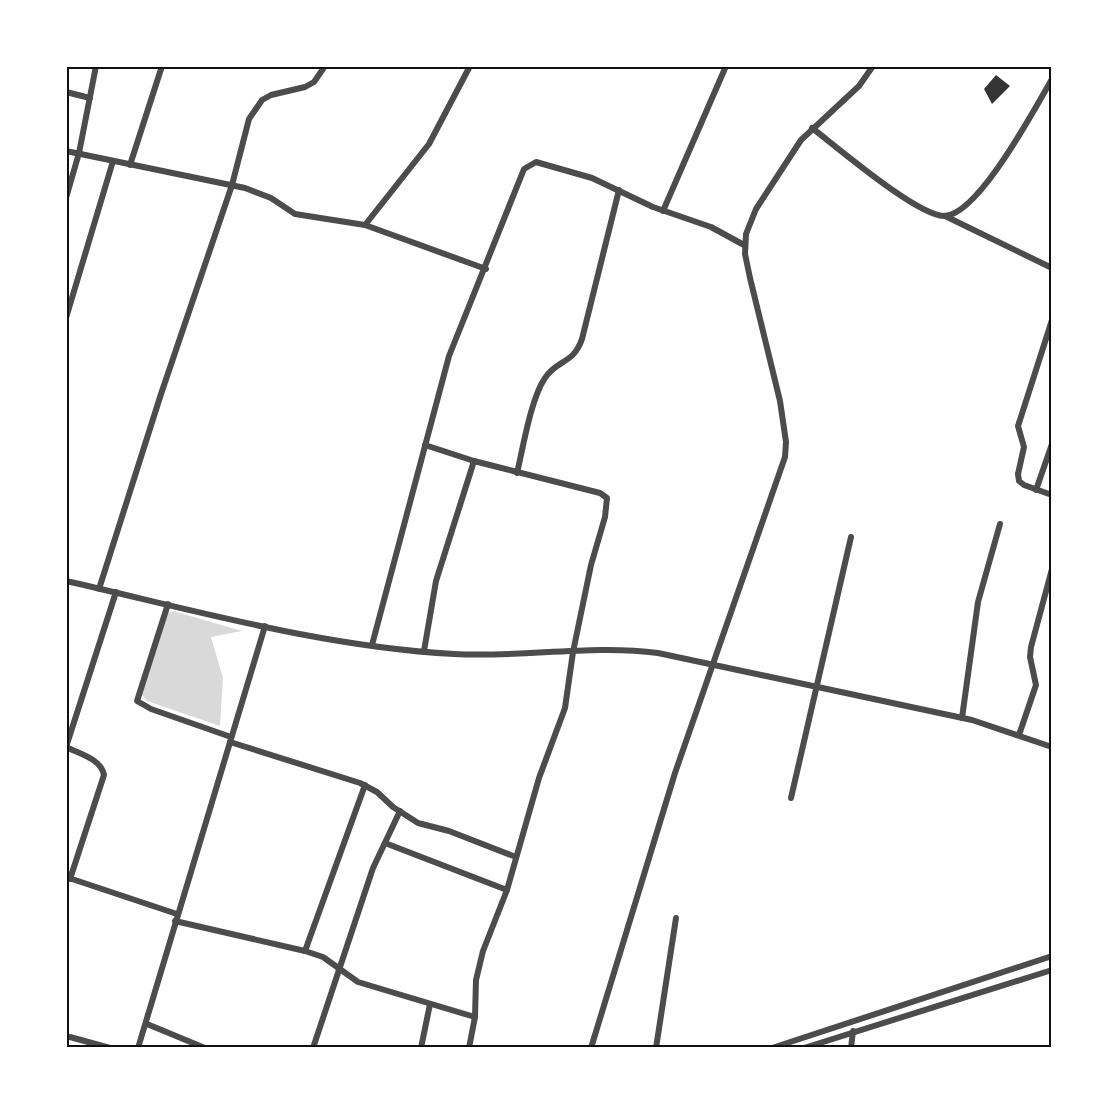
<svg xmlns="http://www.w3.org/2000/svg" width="1118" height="1114" font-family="'Golos Text',sans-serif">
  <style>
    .water { fill: #d9d9d9 }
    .building { fill: #353535 }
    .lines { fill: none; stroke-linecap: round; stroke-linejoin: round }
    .minor { stroke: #4c4c4c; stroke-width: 6 }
    .neatline { fill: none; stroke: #111; stroke-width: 2 }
  </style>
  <rect width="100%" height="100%" fill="#fff"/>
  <polygon class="water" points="173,611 242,631 211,637 223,678 220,726 147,701 141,693 168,613"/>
  <polygon class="building" points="996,75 1010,86 992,104 984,89"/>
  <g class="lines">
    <g class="minor">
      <polyline points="66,92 90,98"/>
      <path d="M812,128C837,147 916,215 944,216C978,216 1035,108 1052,79"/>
      <polyline points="66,151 245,188 271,198 295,214 365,225 486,269"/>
      <polyline points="130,165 162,66"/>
      <polyline points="66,198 79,153 96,66"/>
      <polyline points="663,211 726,66"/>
      <polyline points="945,216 1052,268"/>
      <polyline points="365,225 429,144 470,66"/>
      <polyline points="66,318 113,161"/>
      <polyline points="1052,320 1018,426 1024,447 1018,474 1019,481 1024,485 1052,495"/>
      <polyline points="425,445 474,461 600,493 607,498 605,517 591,565 573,652 565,708 539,778 507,890 483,951 476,980 475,1017 469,1048"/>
      <path d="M517,473C523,448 531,398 545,378C557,359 573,365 582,339L619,190"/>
      <polyline points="1036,490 1052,444"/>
      <path d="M66,581C194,610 323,647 454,654C522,658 591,644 658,653L972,720L1052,747"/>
      <polyline points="99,589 161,394 232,185 249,119 262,100 271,95 305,87 314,82 325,66"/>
      <polyline points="168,604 137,701 151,709 231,737"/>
      <polyline points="372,645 449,356 524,169 536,162 592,178 653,207 711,227 744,245"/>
      <polyline points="424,651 436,581 474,461"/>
      <polyline points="962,718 978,602 1000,524"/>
      <polyline points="1019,735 1036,685 1030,657 1031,647 1052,569"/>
      <polyline points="230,742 360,783 377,792 393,807 418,823 449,831 516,857"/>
      <polyline points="66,747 116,592"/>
      <path d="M66,747C80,754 101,759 104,775L70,879"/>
      <polyline points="791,798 851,537"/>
      <polyline points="385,843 507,890"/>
      <polyline points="66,877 177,914"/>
      <polyline points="175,921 305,951 323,957 358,982 475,1017"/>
      <polyline points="305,951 365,785"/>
      <polyline points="147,1024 205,1048"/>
      <polyline points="70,1037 110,1048"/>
      <polyline points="138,1048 265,626"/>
      <polyline points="313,1048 373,868 400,811"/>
      <polyline points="421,1048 430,1004"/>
      <polyline points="591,1048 675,773 785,457 786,442 780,401 750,278 745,254 746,234 756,209 801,140 859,86 873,66"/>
      <polyline points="656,1048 676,918"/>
      <polyline points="772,1048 1052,956"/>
      <polyline points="804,1048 1052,970"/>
      <polyline points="851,1048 853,1031"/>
    </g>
  </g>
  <rect width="1118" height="1114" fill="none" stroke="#ffffff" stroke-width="135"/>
  <rect x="68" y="68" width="982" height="978" class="neatline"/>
</svg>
